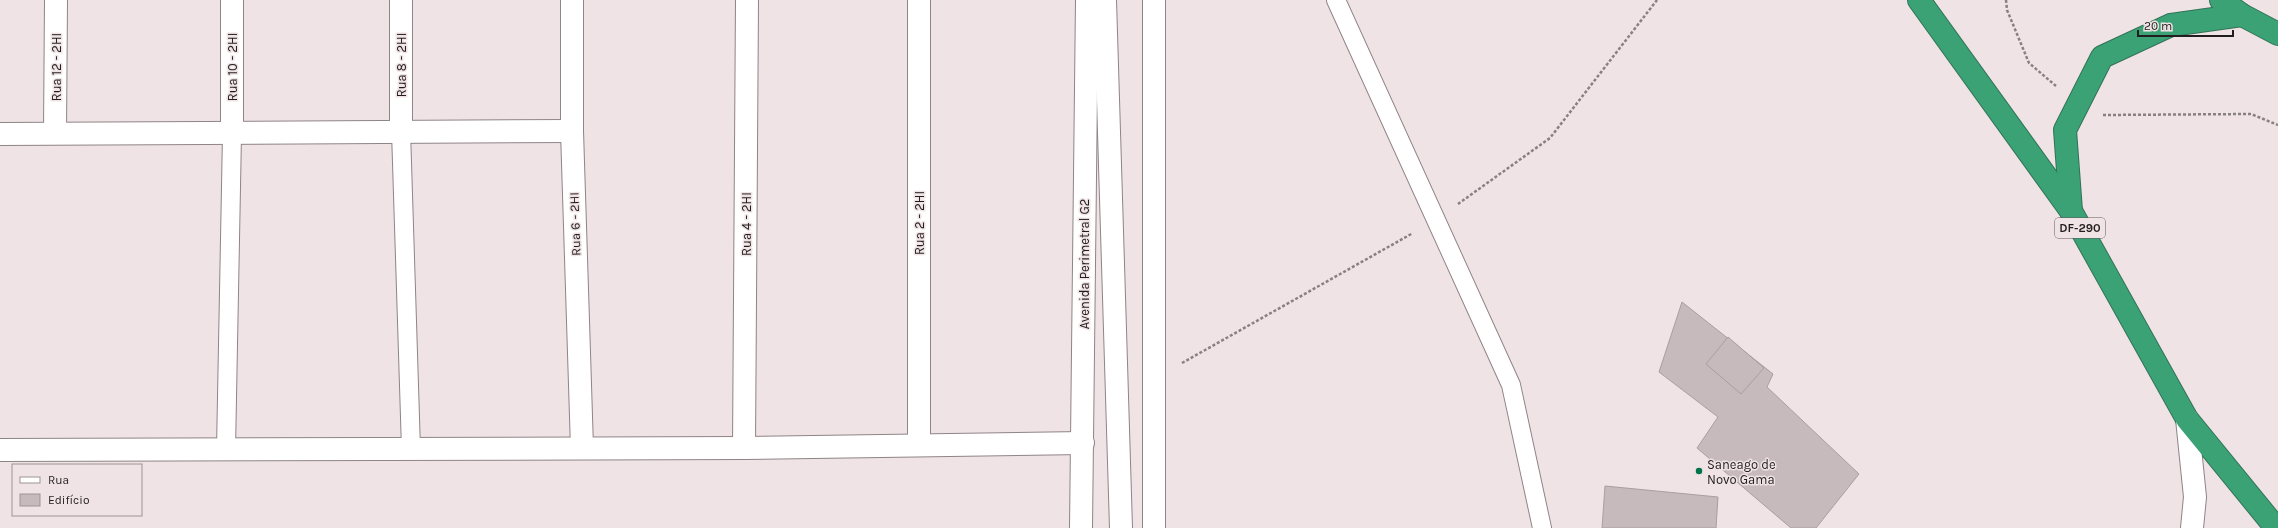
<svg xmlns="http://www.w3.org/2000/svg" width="2278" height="528" font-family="Karla,sans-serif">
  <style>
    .building { fill: #c6babc; stroke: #aa9ea0 }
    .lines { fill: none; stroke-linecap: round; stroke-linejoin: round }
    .lane-casing { stroke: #8f8486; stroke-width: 20 }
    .street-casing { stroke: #8f8486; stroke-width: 24 }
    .secondary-casing { stroke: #8f8486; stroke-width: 24 }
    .highway-casing { stroke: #327357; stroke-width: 24 }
    .path { stroke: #898082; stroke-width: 2.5; stroke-dasharray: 3 2; stroke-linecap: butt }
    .lane { stroke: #fff; stroke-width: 18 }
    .street { stroke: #fff; stroke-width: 22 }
    .secondary { stroke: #fff; stroke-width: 22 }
    .highway { stroke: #3ba276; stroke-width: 22 }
    .poi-dot { fill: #00734d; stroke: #efe3e5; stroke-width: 1.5 }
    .labels { text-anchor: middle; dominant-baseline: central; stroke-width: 3; stroke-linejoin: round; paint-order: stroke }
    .shield { fill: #efe3e5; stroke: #60585a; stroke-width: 1 }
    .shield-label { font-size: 12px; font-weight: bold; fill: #221d1e }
    .street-label { font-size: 13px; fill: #221d1e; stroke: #efe3e5 }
    .poi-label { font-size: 13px; fill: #221d1e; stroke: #efe3e5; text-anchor: start }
  </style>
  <rect width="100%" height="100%" fill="#efe3e5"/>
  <g class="building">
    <polygon points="1682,302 1773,374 1767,387 1859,474 1816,528 1791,528 1697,448 1718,417 1659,372"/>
    <polygon points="1728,337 1764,368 1741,394 1706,364"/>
    <polygon points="1605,486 1718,497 1716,528 1602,528"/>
  </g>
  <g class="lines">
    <defs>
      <g id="lane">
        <polyline points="1336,0 1511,385 1542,528"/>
        <polyline points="401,131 411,449"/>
        <polyline points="226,450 232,134"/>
      </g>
      <g id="street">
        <polyline points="232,0 232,134"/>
        <polyline points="401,0 401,131"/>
        <polyline points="572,0 572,131 582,448"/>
        <polyline points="919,0 919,445"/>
        <polyline points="1105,0 1121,528"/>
        <polyline points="55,133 56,0"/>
        <polyline points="0,134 572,131"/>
        <polyline points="744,448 747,0"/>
        <polyline points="0,450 744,448 1083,443"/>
      </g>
      <g id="secondary">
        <polyline points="2187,419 2195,497 2192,528"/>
        <polyline points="1081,528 1087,0"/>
        <polyline points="1154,528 1154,0"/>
      </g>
      <g id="highway">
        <polyline points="1919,0 2071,211 2187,419 2276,528"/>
        <polyline points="2221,0 2242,15 2278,34"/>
        <polyline points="2071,211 2065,130 2102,57 2171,25 2242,15"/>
      </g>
    </defs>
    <use href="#lane" class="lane-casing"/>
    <use href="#street" class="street-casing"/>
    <use href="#secondary" class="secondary-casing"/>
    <use href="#highway" class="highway-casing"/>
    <g class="path">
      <polyline points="2006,0 2007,10 2029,63 2056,86"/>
      <polyline points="2103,115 2251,114 2278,125"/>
      <polyline points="1458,204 1550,138 1657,0"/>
      <polyline points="1182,363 1413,233"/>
    </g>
    <use href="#lane" class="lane"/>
    <use href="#street" class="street"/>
    <use href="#secondary" class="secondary"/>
    <use href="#highway" class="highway"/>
  </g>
  <circle class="poi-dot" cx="1699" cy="471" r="4"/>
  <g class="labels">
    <rect class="shield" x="2055" y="218" width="50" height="20" rx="3"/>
    <g class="shield-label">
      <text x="2080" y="228">DF-290</text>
    </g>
    <g class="street-label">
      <text transform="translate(401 65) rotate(-90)">Rua 8 - 2HI</text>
      <text transform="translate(56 67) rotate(-90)">Rua 12 - 2HI</text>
      <text transform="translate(232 67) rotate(-90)">Rua 10 - 2HI</text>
      <text transform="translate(919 223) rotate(-90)">Rua 2 - 2HI</text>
      <text transform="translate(575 224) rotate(-92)">Rua 6 - 2HI</text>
      <text transform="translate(746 224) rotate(-90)">Rua 4 - 2HI</text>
      <text transform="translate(1084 264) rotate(-90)">Avenida Perimetral G2</text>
    </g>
    <g class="poi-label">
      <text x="1707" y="464">Saneago de<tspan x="1707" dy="15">Novo Gama</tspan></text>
    </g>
  </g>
  <rect x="12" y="464" width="130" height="52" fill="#efe3e5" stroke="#9d9495"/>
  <rect x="20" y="477" width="20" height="6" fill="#ffffff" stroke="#9d9495"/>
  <text x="48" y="484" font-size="12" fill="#221d1e">Rua</text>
  <rect x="20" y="494" width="20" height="12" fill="#c6babc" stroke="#9d9495"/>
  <text x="48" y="504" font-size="12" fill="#221d1e">Edifício</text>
  <path d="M2138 30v6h95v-6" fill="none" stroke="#221d1e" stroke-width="2"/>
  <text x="2144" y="30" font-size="12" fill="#221d1e" stroke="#efe3e5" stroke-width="3" paint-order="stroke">20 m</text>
</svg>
